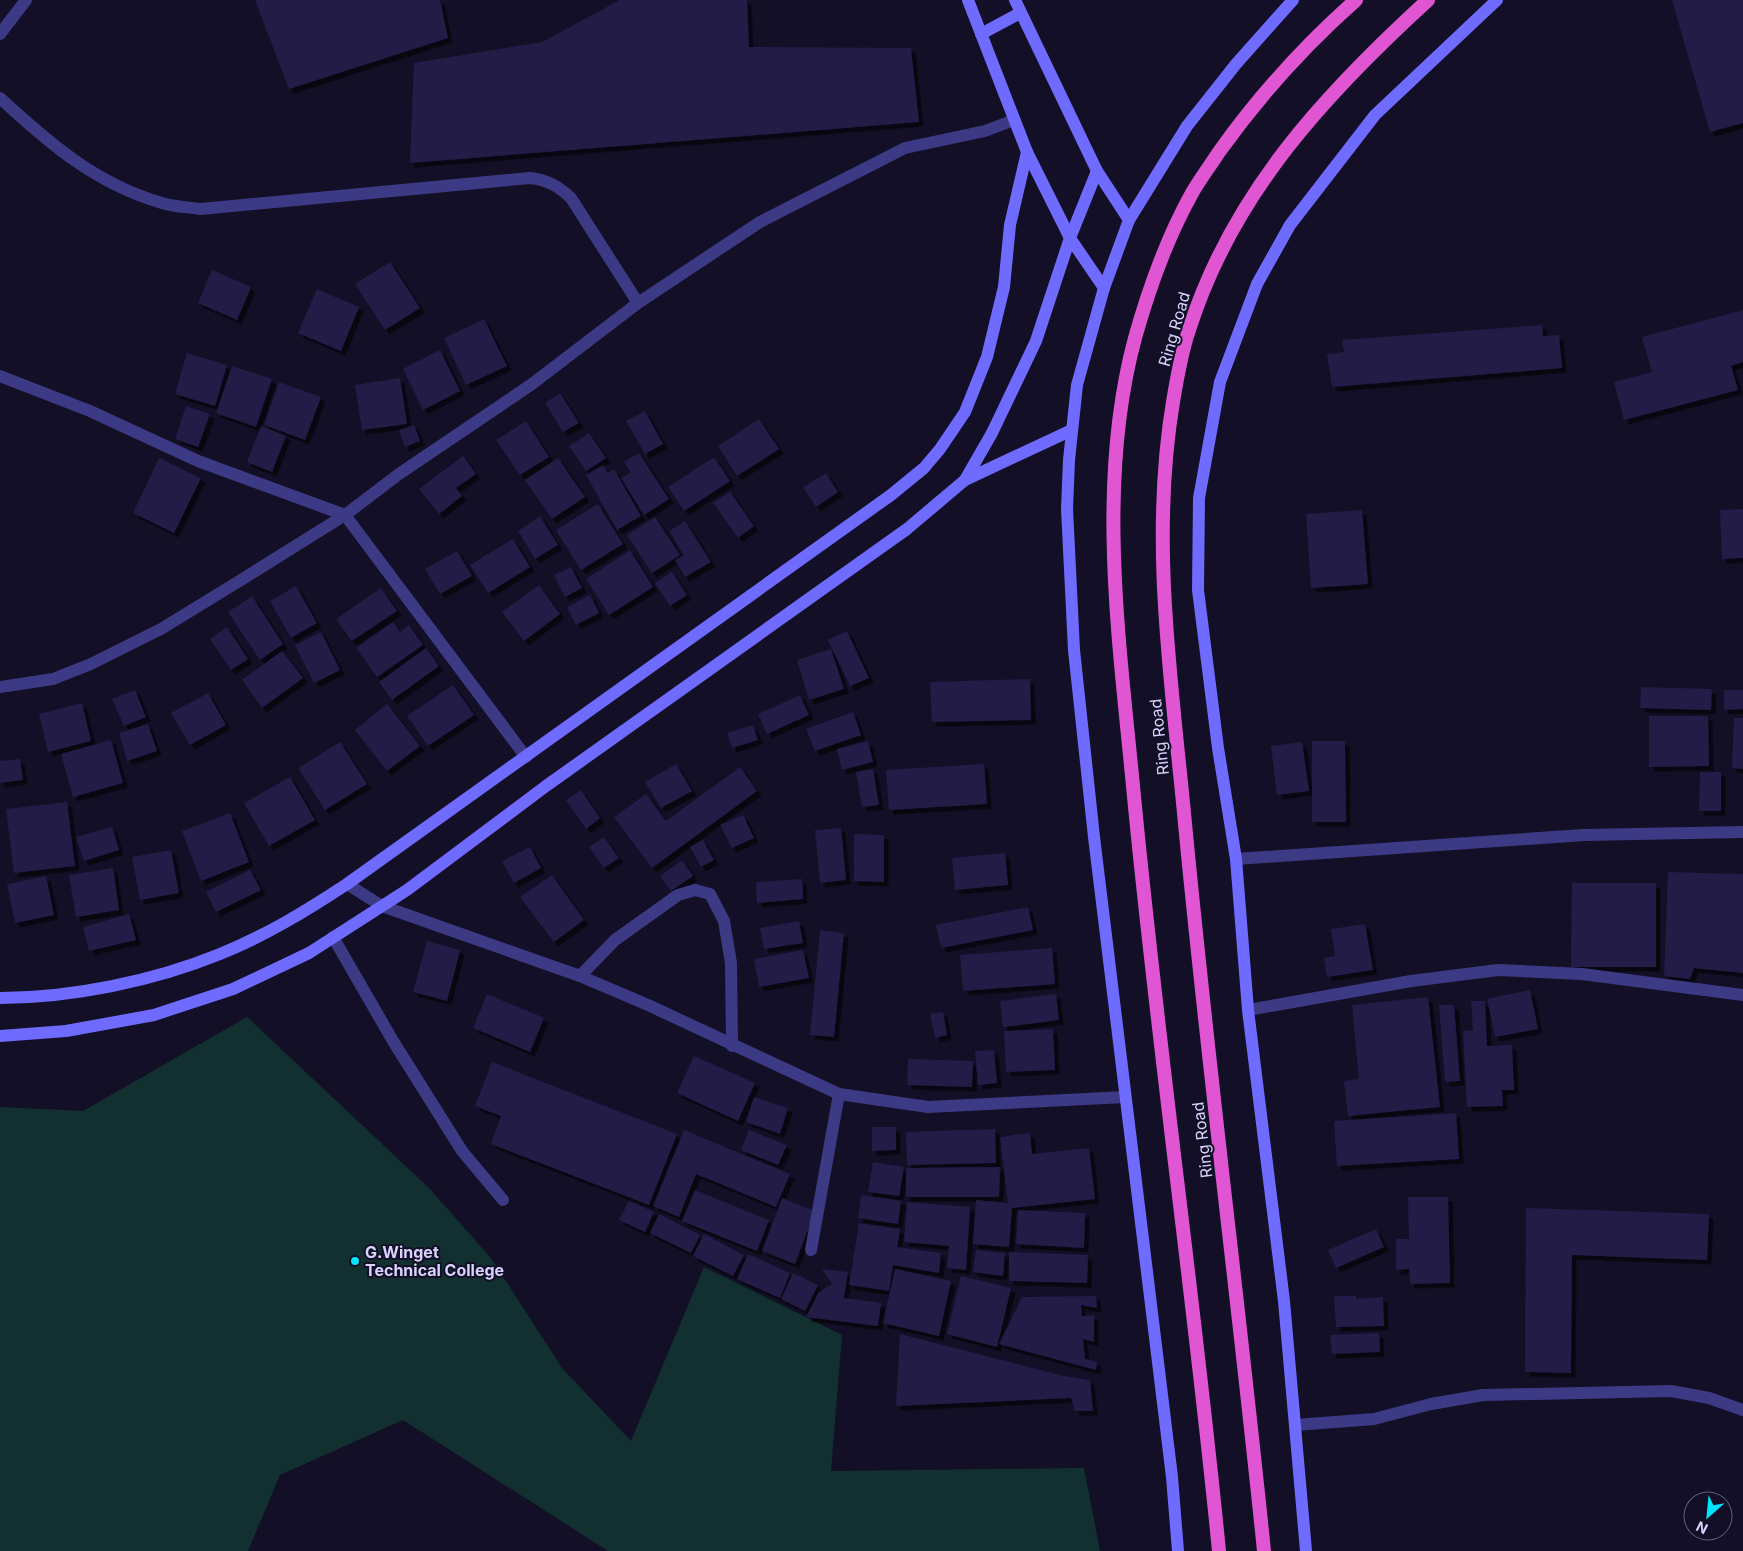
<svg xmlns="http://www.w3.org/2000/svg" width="1743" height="1551" font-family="Inter,sans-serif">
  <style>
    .green { fill: #12302f }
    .building { fill: #241b47; filter: url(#shadow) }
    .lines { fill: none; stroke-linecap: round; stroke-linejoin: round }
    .service { stroke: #3d3a85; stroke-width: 12 }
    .minor { stroke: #3d3a85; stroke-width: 12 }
    .secondary { stroke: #6f6bff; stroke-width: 12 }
    .trunk { stroke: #e055d1; stroke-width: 14 }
    .poi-dot { fill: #00e5ff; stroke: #130f26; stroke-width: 2 }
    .labels { text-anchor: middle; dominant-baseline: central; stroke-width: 4; stroke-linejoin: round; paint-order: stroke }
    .street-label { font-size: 16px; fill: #d9d4ff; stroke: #130f26 }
    .poi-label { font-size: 16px; font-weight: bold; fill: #d9d4ff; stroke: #130f26; text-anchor: start }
  </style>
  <defs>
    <filter id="shadow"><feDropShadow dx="4.5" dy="4.5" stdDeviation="0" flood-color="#0009"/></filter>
  </defs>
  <rect width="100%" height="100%" fill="#130f26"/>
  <polygon class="green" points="247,1017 429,1188 491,1258 562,1368 631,1441 704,1267 842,1335 831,1471 1084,1468 1100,1551 608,1551 403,1420 280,1475 248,1551 0,1551 0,1107 83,1111"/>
  <g class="building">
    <polygon points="255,0 440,0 448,38 289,89"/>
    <polygon points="620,0 747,0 749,47 911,48 919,122 410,163 414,63 542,42"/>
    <polygon points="1672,0 1743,0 1743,123 1710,132"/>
    <polygon points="390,262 420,308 385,330 355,284"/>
    <polygon points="212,270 251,287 237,320 198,303"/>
    <polygon points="317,289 359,307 341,351 298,333"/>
    <polygon points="1743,310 1743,362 1731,366 1738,390 1624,420 1614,382 1652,372 1642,337"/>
    <polygon points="484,319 507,366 466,385 444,338"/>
    <polygon points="1542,325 1543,336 1559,335 1562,368 1332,387 1327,354 1344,352 1342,340"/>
    <polygon points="440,350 460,391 423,410 403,369"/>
    <polygon points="187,353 227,365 215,406 175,394"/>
    <polygon points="232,366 272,379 256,427 216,413"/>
    <polygon points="400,378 407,424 362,430 355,385"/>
    <polygon points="279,382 321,397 305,440 264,425"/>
    <polygon points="560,393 579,423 563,432 545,403"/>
    <polygon points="186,406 210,414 198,447 175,439"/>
    <polygon points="645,411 663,444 645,454 626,421"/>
    <polygon points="759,419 779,449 737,476 718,446"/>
    <polygon points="526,421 549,457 520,475 496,440"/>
    <polygon points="414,425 420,441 405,447 399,430"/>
    <polygon points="261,426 286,436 272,472 247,462"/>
    <polygon points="589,433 606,458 586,471 569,446"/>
    <polygon points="639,453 669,499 644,515 621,478 631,472 624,462"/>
    <polygon points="463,456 476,474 456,488 462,496 439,514 419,489"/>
    <polygon points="714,457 730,481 684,511 668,487"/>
    <polygon points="159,458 201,478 174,533 133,513"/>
    <polygon points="558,458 585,497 552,519 525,480"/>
    <polygon points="603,465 608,473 614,469 641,516 617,530 586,475"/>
    <polygon points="826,473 838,492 816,507 803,487"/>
    <polygon points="730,492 754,526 738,538 713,503"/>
    <polygon points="598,504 623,544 581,570 556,530"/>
    <polygon points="1743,509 1743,558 1722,559 1720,510"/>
    <polygon points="1362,510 1368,584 1311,588 1306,514"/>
    <polygon points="540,516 558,545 535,559 518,531"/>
    <polygon points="655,517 680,555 652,573 627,535"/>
    <polygon points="685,521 711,562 685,577 675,560 684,555 669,531"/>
    <polygon points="513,539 530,567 488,593 470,565"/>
    <polygon points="630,550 653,587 609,615 586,579"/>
    <polygon points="457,551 472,576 440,594 425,569"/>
    <polygon points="571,567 582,588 565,597 554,575"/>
    <polygon points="672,572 687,595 670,606 655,583"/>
    <polygon points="539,585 560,614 524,641 502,612"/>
    <polygon points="296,586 317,623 291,638 270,601"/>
    <polygon points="381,588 397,611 352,641 336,619"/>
    <polygon points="590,595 599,613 576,625 567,607"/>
    <polygon points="252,596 283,644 260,660 228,612"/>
    <polygon points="393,622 400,632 409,625 423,645 377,677 356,648"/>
    <polygon points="227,627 248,659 231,670 210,639"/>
    <polygon points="847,631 869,678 850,686 828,640"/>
    <polygon points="321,632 340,670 314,683 295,645"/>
    <polygon points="426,648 439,666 392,700 379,682"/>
    <polygon points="831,649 844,689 809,700 797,660"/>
    <polygon points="282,651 303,678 262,708 242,680"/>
    <polygon points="1030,679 1031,720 932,722 930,682"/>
    <polygon points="453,685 474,715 428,746 407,716"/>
    <polygon points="1641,687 1712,689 1711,710 1640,708"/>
    <polygon points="135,690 146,717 124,726 112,699"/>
    <polygon points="1724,690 1743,690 1743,709 1724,710"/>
    <polygon points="208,693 226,725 190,745 171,713"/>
    <polygon points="800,695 809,715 767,734 758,714"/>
    <polygon points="82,703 91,741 48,752 39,714"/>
    <polygon points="387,704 420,746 387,771 355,730"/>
    <polygon points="853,712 861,735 815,751 806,729"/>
    <polygon points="1649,716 1708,716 1709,766 1649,767"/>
    <polygon points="1734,718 1743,718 1743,769 1732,768"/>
    <polygon points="148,724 157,751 127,761 119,733"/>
    <polygon points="753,725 758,740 732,748 727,733"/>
    <polygon points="111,740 123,783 73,797 61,754"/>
    <polygon points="868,741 873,762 842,770 837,749"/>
    <polygon points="1312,741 1345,741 1346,822 1312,822"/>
    <polygon points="340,742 367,784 325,810 298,768"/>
    <polygon points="1302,742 1309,791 1277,795 1271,746"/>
    <polygon points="20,759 23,780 0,783 0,761"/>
    <polygon points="676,764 692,791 661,808 645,782"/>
    <polygon points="984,764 987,804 889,810 886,770"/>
    <polygon points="740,767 757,791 652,868 614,817 646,794 666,821"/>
    <polygon points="873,769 879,805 862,807 856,772"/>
    <polygon points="1700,772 1721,772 1721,811 1699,811"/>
    <polygon points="290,777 315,820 269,846 244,803"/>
    <polygon points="581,790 600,818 586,829 566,800"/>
    <polygon points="67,802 75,866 14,873 6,809"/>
    <polygon points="230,813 249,862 201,881 182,831"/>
    <polygon points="743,815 754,838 732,848 720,825"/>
    <polygon points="112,827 119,850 84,861 76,837"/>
    <polygon points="841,828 846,880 820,883 815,830"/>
    <polygon points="854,834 884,835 884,882 854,881"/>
    <polygon points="604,837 619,858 604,868 589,847"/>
    <polygon points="703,840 714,860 701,867 690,847"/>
    <polygon points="530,847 541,868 514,883 502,861"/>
    <polygon points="171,850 179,893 140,900 132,857"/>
    <polygon points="1005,853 1008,885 955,890 952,858"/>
    <polygon points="682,860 693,876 671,891 660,876"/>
    <polygon points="113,868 119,910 76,917 69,875"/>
    <polygon points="250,870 261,890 216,912 206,892"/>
    <polygon points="1668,872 1743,874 1743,973 1694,968 1690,979 1664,976"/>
    <polygon points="552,875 584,920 554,942 520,897"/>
    <polygon points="46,876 54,915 15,923 7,884"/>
    <polygon points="802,879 803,899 757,903 756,882"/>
    <polygon points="1572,883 1656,883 1656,967 1571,967"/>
    <polygon points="1028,907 1033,930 941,948 936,925"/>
    <polygon points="129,914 136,940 89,951 83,927"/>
    <polygon points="799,921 803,943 764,949 760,928"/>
    <polygon points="1365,924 1373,970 1327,977 1324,958 1335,956 1331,929"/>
    <polygon points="820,930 844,933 834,1037 810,1035"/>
    <polygon points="427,941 460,950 447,1001 413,992"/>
    <polygon points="1052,948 1055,984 963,991 960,955"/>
    <polygon points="803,950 809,978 759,987 754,959"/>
    <polygon points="1530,990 1538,1029 1495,1037 1487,999"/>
    <polygon points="487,994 544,1018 530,1052 473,1028"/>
    <polygon points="1056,994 1059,1020 1003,1027 1000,1001"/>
    <polygon points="1428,997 1440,1107 1348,1116 1344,1081 1359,1079 1352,1005"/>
    <polygon points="1471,1001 1485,1001 1487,1046 1512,1045 1514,1090 1502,1090 1503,1106 1467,1107 1463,1031 1473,1030"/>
    <polygon points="1439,1005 1454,1005 1460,1081 1445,1082"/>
    <polygon points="943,1012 947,1035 935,1038 930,1014"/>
    <polygon points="1053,1029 1055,1070 1006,1072 1004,1031"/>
    <polygon points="994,1050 997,1083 978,1085 975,1051"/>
    <polygon points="694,1056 755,1083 738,1121 677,1093"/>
    <polygon points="908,1059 973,1061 972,1087 907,1085"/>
    <polygon points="492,1062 677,1134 649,1205 491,1144 501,1116 475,1106"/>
    <polygon points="754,1097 788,1108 780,1134 746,1122"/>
    <polygon points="1456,1113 1459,1159 1337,1166 1334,1121"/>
    <polygon points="872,1127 896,1127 896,1150 872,1151"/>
    <polygon points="995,1129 996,1163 907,1165 906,1132"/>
    <polygon points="684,1130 790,1174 776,1207 696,1174 679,1217 653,1206"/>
    <polygon points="749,1130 787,1145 778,1165 741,1150"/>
    <polygon points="1030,1133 1032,1154 1089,1148 1095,1199 1012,1208 1009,1247 973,1244 976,1200 1008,1203 1000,1137"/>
    <polygon points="873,1162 904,1167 899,1196 868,1192"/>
    <polygon points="1000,1167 999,1197 906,1197 906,1168"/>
    <polygon points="695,1190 769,1220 757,1251 682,1221"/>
    <polygon points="861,1195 901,1201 898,1224 858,1218"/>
    <polygon points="1408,1197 1448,1197 1450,1283 1410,1284 1409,1269 1396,1270 1396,1239 1409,1239"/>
    <polygon points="782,1198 815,1211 795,1264 762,1251"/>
    <polygon points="629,1201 654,1212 645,1232 619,1220"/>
    <polygon points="907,1202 970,1207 966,1270 947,1268 949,1246 904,1242"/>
    <polygon points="1526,1208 1709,1214 1707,1260 1572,1255 1571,1373 1525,1372"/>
    <polygon points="1018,1210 1085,1213 1084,1248 1016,1244"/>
    <polygon points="659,1214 700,1235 691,1253 650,1233"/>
    <polygon points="859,1223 900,1229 897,1247 941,1253 939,1273 893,1265 889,1291 849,1285"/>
    <polygon points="1376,1229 1384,1247 1336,1268 1328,1250"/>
    <polygon points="704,1234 744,1255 733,1276 693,1256"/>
    <polygon points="976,1250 1005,1253 1003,1276 973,1272"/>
    <polygon points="1009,1252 1088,1255 1087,1283 1009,1281"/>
    <polygon points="748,1254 790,1273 780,1298 737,1279"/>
    <polygon points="822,1269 848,1272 844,1298 881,1303 878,1326 806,1317 819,1292 832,1284"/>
    <polygon points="895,1269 951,1281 939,1336 883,1323"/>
    <polygon points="793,1273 818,1285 805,1311 781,1299"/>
    <polygon points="961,1276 1011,1288 997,1347 947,1334"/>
    <polygon points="1096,1296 1097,1308 1081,1305 1082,1316 1094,1315 1094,1342 1083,1339 1085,1359 1097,1362 1096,1370 999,1344 1022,1297"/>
    <polygon points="1334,1296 1356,1296 1356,1299 1383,1297 1384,1326 1336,1327"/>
    <polygon points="1379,1333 1380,1352 1332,1354 1330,1335"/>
    <polygon points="900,1334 1064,1376 1090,1380 1093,1411 1075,1411 1071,1398 896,1406"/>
  </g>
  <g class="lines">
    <polyline class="service" points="333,937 393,1041 462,1151 503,1200"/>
    <g class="minor">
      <polyline points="0,34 26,0"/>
      <path d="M0,98C50,144 96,184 162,203C174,207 188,207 200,209L530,178C548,180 558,186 571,198L638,303"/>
      <polyline points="0,376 90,411 198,461 345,515 526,757"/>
      <polyline points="0,687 53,679 91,664 161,629 241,580 345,515 399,474 532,384 638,303 760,222 905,148 985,131 1014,120"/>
      <polyline points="1236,859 1584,835 1743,832"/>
      <polyline points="347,884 382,906 580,976 648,1005 839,1094 928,1107 1125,1097"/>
      <polyline points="580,976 615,940 678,895 695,890 710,894 724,921 731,963 732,1046"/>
      <polyline points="1248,1010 1411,981 1498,970 1582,974 1743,995"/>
      <polyline points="811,1250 839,1094"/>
      <polyline points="1296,1425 1374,1419 1431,1404 1483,1395 1671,1391 1709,1398 1743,1410"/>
    </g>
    <g class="secondary">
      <polyline points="968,0 1027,152 1070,238 1104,288"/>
      <polyline points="1015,0 1097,171 1129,220"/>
      <polyline points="981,34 1020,13"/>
      <polyline points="965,480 992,433 1036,341 1070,238 1097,171"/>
      <path d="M0,998C71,998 154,981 220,954C265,936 306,911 347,884L891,495L924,468L940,449L965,412L987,357L1004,287L1010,225L1027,152"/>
      <polyline points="0,1036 66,1031 154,1015 233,989 309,953 407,890 546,786 907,529 965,480 1072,430"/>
      <polyline points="1178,1551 1172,1477 1094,837 1074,650 1067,509 1069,460 1077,385 1104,288 1129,220 1187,126 1236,64 1293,0"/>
      <polyline points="1306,1551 1284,1301 1248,1010 1236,859 1218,748 1198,590 1199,498 1220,382 1257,284 1290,225 1375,115 1497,0"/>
    </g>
    <g class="trunk">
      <path d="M1219,1551C1194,1295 1157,1041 1133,786C1119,639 1096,482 1135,338C1149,288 1167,238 1192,193C1200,179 1210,166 1219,152C1259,96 1304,46 1356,0"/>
      <path d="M1264,1551C1239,1305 1207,1059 1184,813C1171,677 1150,539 1173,402C1177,378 1181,353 1189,330C1232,194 1325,94 1428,0"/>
    </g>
  </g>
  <circle class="poi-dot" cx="355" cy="1261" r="5"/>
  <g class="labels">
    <g class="street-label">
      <text transform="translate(1174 329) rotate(-74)">Ring Road</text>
      <text transform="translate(1159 737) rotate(-96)">Ring Road</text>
      <text transform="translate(1202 1140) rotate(-97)">Ring Road</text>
    </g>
    <g class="poi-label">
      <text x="365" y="1252">G.Winget<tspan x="365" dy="18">Technical College</tspan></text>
    </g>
  </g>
  <g transform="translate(1708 1516) rotate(207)"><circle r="24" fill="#130f26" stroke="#625e7d"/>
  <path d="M0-4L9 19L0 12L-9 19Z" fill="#00e5ff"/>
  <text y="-8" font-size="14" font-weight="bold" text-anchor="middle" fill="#d9d4ff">N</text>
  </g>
</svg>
